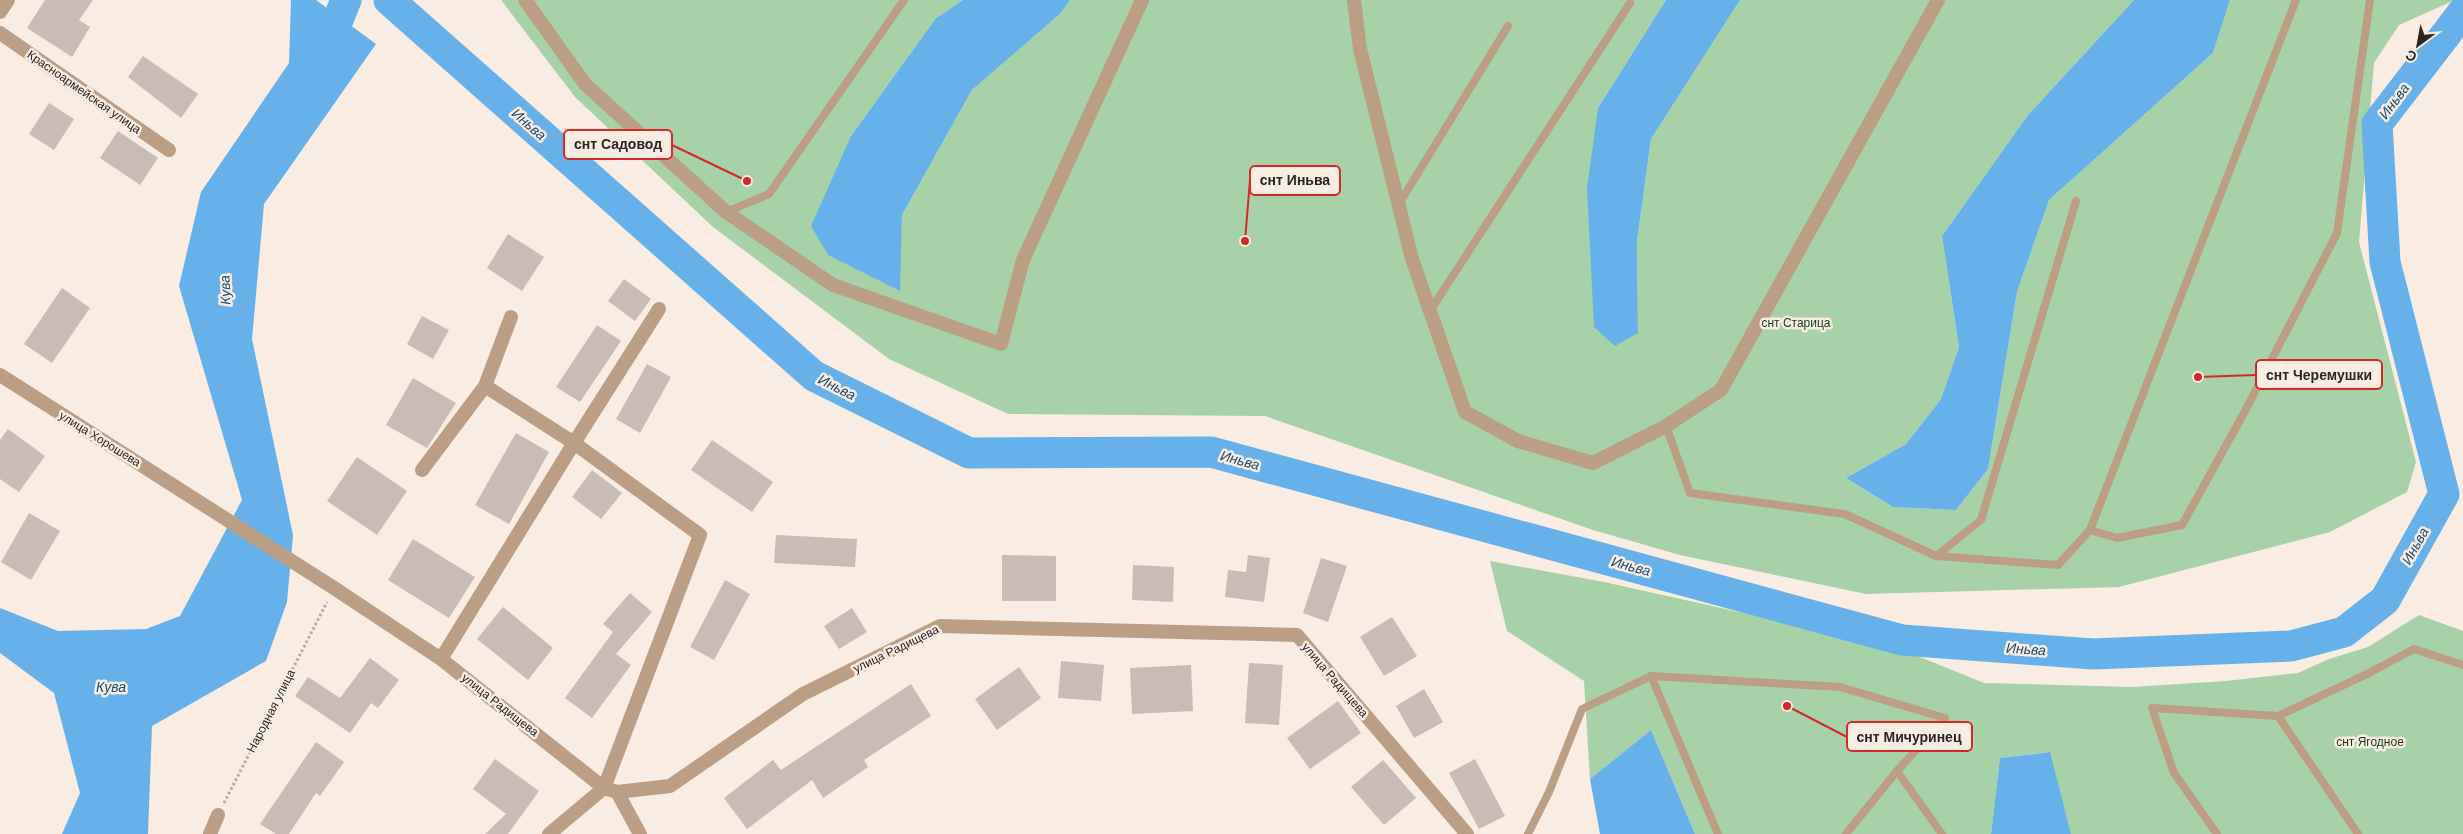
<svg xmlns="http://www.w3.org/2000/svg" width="2463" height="834" font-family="Arial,sans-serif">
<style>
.green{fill:#a7d2a7}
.water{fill:#66b1ea}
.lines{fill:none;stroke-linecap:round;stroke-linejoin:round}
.river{stroke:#66b1ea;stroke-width:31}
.building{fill:#c8bcb4}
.path{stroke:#b5aba4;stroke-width:3;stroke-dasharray:2.5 2.5;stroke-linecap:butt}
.service{stroke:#bc9e84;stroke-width:8}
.minor{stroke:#bc9e84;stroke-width:14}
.tertiary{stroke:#bc9e84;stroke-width:14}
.labels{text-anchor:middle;stroke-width:5;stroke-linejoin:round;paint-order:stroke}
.street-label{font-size:12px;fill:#2a2622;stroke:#f8ece3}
.park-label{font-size:12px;fill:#113f15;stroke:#f8ece3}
.water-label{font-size:14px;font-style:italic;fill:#174e75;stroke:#f8ece3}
.leader{fill:none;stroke:#d62828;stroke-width:2}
.callout-dot{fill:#d62828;stroke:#f8ece3;stroke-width:2}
.callout{fill:#f8ece3;stroke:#d62828;stroke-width:2}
.callout-label{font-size:14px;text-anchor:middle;font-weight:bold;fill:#2a2622}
</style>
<rect width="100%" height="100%" fill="#f8ece3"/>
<g class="green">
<polygon points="501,0 963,0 936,18 851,136 899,290 902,215 972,90 1061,13 1070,0 1666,0 1598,108 1638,333 1637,241 1651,139 1740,0 2134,0 2028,115 1942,236 1959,347 1941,399 1906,444 1846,478 1893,507 1956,510 1988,469 2017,292 2049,200 2213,53 2230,0 2455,0 2399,25 2374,63 2359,242 2416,462 2407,492 2330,532 2119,587 1866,594 1680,555 1593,530 1265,416 1008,414 889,359 713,227 575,97"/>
<polygon points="1490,561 1604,582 1839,634 1910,653 1984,683 2132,687 2226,681 2298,673 2329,659 2368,647 2419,615 2463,631 2463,834 2071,834 2049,752 2000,758 1991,834 1695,834 1651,730 1590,779 1584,681 1507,631"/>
</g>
<g class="water">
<polygon points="291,0 316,0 376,44 264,204 252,339 293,535 287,602 266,661 152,726 148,834 62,834 80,793 54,693 0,653 0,608 58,631 146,629 180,616 242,500 179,286 201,192 289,63"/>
<polygon points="963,0 1070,0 1061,13 972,90 902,215 900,291 828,255 811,226 851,136 936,18"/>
<polygon points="1666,0 1740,0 1651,139 1637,241 1638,333 1615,346 1594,327 1587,188 1598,108"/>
<polygon points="2134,0 2230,0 2213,53 2049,200 2017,292 1988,469 1956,510 1893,507 1846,478 1906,444 1941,399 1959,347 1942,236 2028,115"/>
<polygon points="1651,730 1695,834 1600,834 1590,779"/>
<polygon points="2050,752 2071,834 1991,834 2000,758"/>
</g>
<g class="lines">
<g class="river">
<polyline points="389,0 814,376 969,453 1211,452 1902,640 2093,654 2291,646 2344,632 2385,600 2444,494 2385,262 2377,124 2463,12"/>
<polyline points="323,57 346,0"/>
</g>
</g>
<g class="building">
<polygon points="45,0 93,0 79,20 90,27 72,57 27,28"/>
<polygon points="143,56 198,94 181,118 128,77"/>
<polygon points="49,103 74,119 54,150 29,134"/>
<polygon points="118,131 158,158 140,185 100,158"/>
<polygon points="508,234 544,257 522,291 487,268"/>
<polygon points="624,279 651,299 635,321 608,301"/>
<polygon points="62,288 90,308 52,363 24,344"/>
<polygon points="422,316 449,330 433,359 407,344"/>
<polygon points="597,325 621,341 580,402 556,387"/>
<polygon points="647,364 671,377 640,433 616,419"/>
<polygon points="413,378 456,403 427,448 386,425"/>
<polygon points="8,429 45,456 19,492 0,479 0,440"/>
<polygon points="516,433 549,452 509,524 475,505"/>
<polygon points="712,440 773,482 752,512 691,470"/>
<polygon points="357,457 407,491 377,535 327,501"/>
<polygon points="592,470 622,493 601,519 572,497"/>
<polygon points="29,513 60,531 31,580 1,562"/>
<polygon points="776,535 857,539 855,567 774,563"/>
<polygon points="413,539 475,577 449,618 388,580"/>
<polygon points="1002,555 1056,556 1056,601 1002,601"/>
<polygon points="1248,555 1270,558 1264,602 1225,597 1228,570 1246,572"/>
<polygon points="1321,558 1347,566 1328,622 1303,613"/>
<polygon points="1133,565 1174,567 1173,602 1132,600"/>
<polygon points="725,580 750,594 714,660 690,647"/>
<polygon points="630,593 652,612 616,654 631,665 592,718 565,698 613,632 603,624"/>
<polygon points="503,607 553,648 528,680 477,639"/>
<polygon points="852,608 867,632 839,649 824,626"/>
<polygon points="1392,617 1417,656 1384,676 1360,637"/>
<polygon points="370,658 399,680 378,708 371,703 350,733 295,696 308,677 340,698"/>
<polygon points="1061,661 1104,665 1101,701 1058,698"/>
<polygon points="1249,663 1283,665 1279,725 1245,723"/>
<polygon points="1191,665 1193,711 1132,714 1130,668"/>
<polygon points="1019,667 1041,698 997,730 975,699"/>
<polygon points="911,684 931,716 864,760 868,767 823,798 812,780 747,829 724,798 773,760 781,770"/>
<polygon points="1424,689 1443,722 1414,738 1396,706"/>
<polygon points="1338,701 1361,733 1310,769 1287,738"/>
<polygon points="316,742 344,762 320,796 316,793 289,834 276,834 260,824"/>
<polygon points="495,759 539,791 508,834 485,834 506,814 473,789"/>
<polygon points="1475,759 1505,816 1479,829 1449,773"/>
<polygon points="1383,760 1416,798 1384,825 1351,787"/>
</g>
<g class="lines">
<polyline class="path" points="224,803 327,602"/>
<g class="service">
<polyline points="1399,204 1508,26"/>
<polyline points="726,212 769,194 904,0"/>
<polyline points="1430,311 1630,3"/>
<polyline points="1666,426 1690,493 1845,514 1936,556 2058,565 2090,530 2296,0"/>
<polyline points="2090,530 2117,538 2182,525 2244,413 2337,233 2370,0"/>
<polyline points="1936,556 1981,520 2076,201"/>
<polyline points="1651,676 1718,834"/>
<polyline points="2278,716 2358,834"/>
<polyline points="1528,834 1549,792 1582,709 1651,676 1840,687 1945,718 1897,771"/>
<polyline points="1846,834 1897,771 1942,834"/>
<polyline points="2217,834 2174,773 2152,708 2278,716 2367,674 2414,649 2463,665"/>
</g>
<g class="minor">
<polyline points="525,0 585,84 726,212 833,285 1001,344 1023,260 1142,0"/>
<polyline points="1354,0 1360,49 1412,259 1465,412 1518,441 1593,463 1666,426 1721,390 1938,0"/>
<polyline points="0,12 8,0"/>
<polyline points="0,33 169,150"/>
<polyline points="485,386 574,443 659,309"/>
<polyline points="422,470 485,386 511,317"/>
<polyline points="441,659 574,443 700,535 604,788 549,834"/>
<polyline points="617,792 670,786 803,694 940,626 1297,635 1467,834"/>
<polyline points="210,834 218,815"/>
</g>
<polyline class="tertiary" points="0,375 334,588 441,659 604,788 617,792 640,834"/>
</g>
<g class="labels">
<g class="street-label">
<text transform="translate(84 92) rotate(35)" y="4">Красноармейская улица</text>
<text transform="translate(100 439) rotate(32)" y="4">улица Хорошева</text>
<text transform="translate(896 649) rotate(-26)" y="4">улица Радищева</text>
<text transform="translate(1335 680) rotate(49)" y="4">улица Радищева</text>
<text transform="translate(500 705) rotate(38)" y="4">улица Радищева</text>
<text transform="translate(271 711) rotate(-63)" y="4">Народная улица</text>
</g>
<g class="park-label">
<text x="1796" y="327">снт Старица</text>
<text x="2370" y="746">снт Ягодное</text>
</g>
<g class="water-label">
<text transform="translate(2394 101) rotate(-53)" y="5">Иньва</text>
<text transform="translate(529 124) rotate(41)" y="5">Иньва</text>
<text transform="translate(225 290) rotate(-92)" y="5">Кува</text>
<text transform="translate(837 387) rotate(27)" y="5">Иньва</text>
<text transform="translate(1240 460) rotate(15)" y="5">Иньва</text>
<text transform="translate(2415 546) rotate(-61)" y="5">Иньва</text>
<text transform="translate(1631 566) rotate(15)" y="5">Иньва</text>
<text transform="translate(2026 649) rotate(4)" y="5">Иньва</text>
<text x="111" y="692">Кува</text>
</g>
</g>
<path class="leader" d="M747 181L672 145M1245 241L1250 180M2198 377L2256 375M1787 706L1847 737"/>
<g class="callout-dot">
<circle cx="747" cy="181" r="5"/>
<circle cx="1245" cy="241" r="5"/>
<circle cx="2198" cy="377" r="5"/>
<circle cx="1787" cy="706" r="5"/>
</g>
<g class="callout">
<rect x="564" y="130" width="108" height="29" rx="5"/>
<rect x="1250" y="166" width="90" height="29" rx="5"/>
<rect x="2256" y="360" width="126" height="29" rx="5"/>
<rect x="1847" y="722" width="125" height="29" rx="5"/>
</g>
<g class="callout-label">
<text x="618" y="149">снт Садовод</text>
<text x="1295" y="185">снт Иньва</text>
<text x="2319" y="380">снт Черемушки</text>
<text x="1909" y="742">снт Мичуринец</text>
</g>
<g transform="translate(2418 45) rotate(212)" stroke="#f8ece3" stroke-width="4" paint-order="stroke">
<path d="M0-4L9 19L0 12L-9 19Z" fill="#2a2622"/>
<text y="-8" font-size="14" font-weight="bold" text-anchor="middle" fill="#2a2622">С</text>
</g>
</svg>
